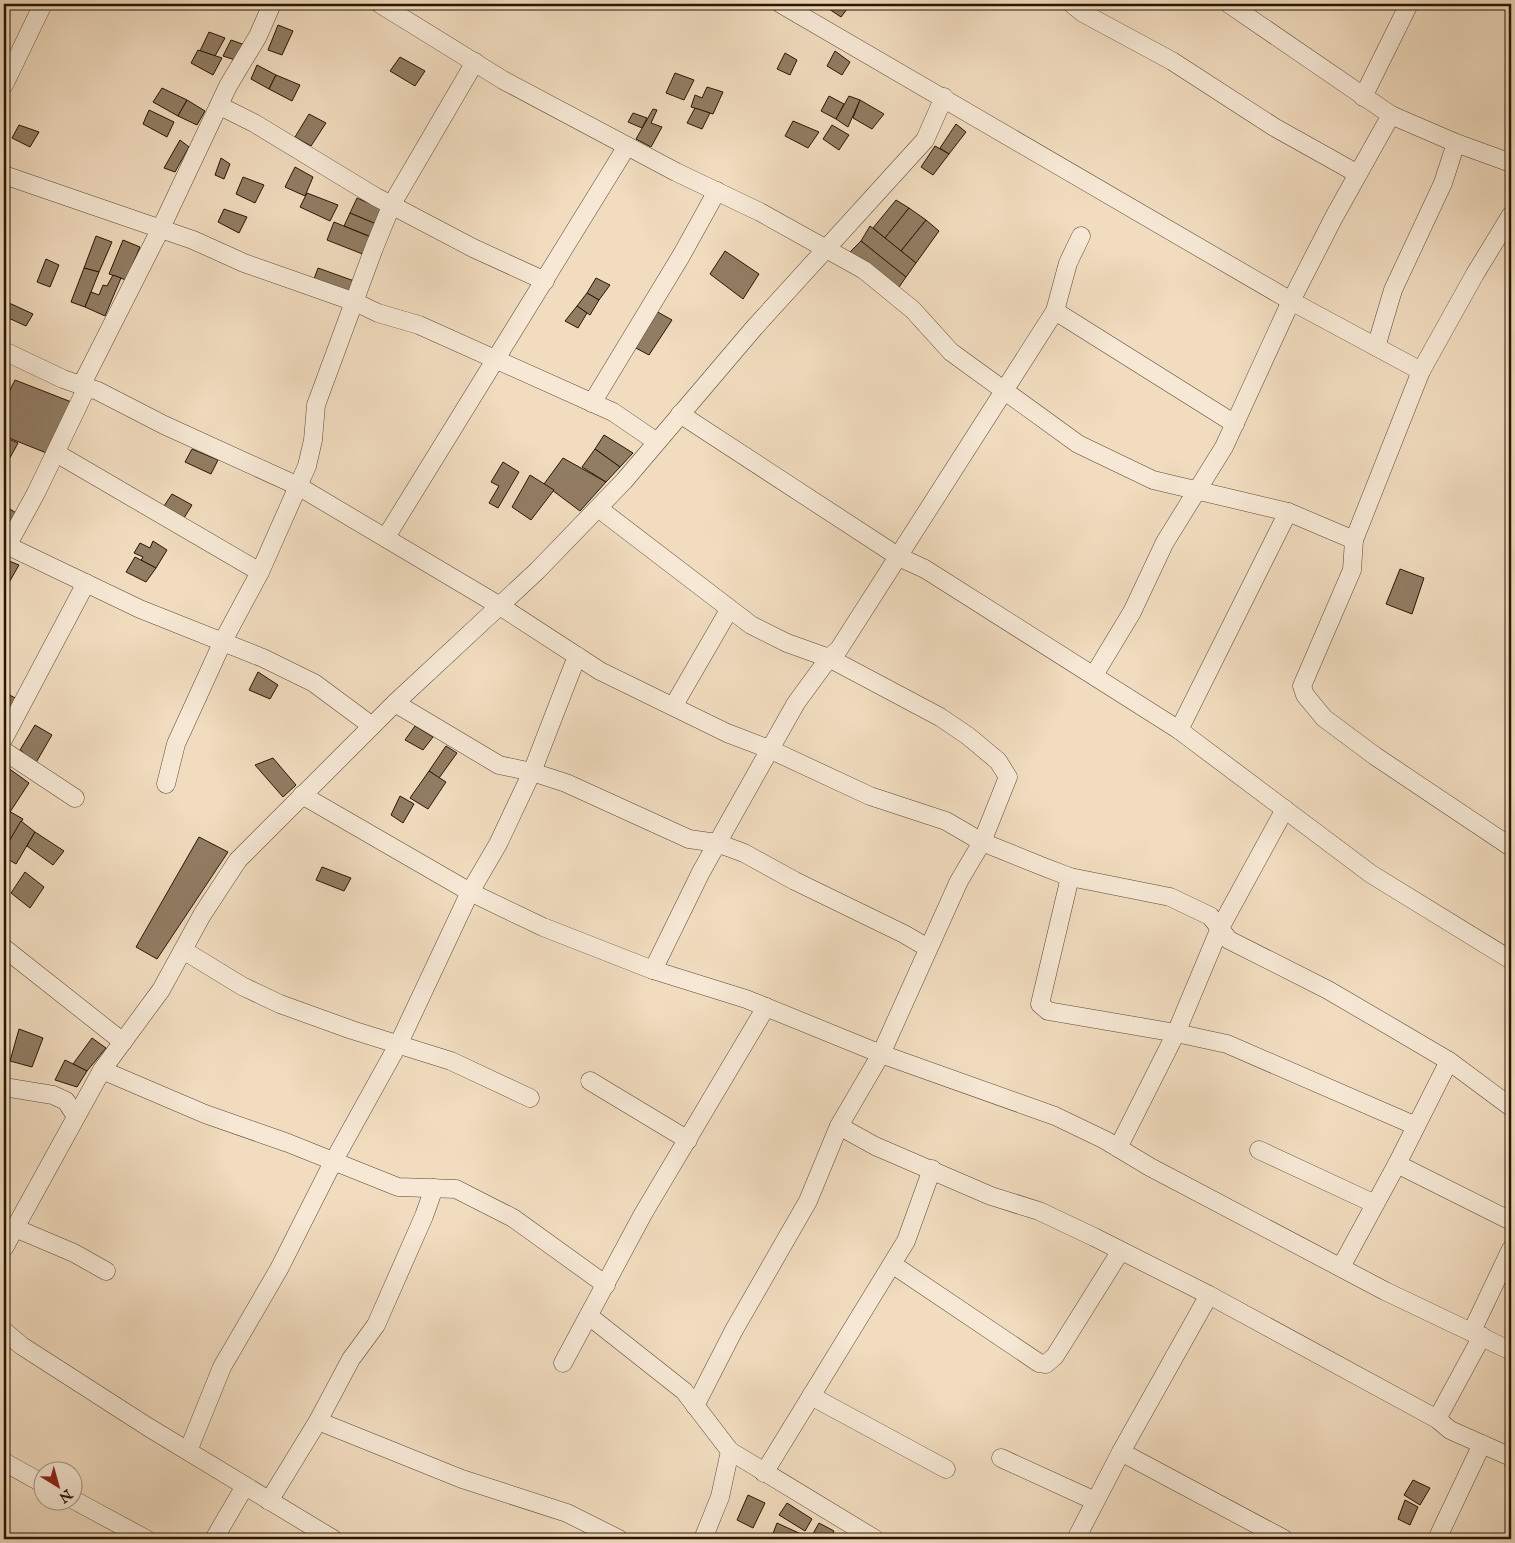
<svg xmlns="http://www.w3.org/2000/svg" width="1515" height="1543" font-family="'IM FELL English',serif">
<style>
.building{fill:#917d64;stroke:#281601}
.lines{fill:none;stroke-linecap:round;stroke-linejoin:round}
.street-casing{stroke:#5a4830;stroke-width:19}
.street{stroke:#f6e8d5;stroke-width:18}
</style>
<rect width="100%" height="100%" fill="#f1dcbf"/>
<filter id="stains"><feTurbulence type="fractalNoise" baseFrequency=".004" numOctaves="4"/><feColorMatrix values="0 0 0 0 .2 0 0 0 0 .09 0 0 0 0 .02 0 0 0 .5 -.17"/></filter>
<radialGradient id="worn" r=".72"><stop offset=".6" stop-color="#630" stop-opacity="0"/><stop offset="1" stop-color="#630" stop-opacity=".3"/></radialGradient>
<g class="building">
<polygon points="824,4 848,4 850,5 841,17 823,5"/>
<polygon points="278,25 293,31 282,55 268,50"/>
<polygon points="209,32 225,38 215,56 200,51"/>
<polygon points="231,40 248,46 238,61 223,56"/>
<polygon points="198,50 222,58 213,75 191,63"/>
<polygon points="835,51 850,62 842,75 827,66"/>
<polygon points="785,53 797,60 790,75 777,69"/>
<polygon points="400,57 425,71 415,86 390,71"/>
<polygon points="257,65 276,75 269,89 251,79"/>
<polygon points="675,73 694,80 684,100 666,93"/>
<polygon points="276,75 300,85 292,101 269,89"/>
<polygon points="707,87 723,92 713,114 691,107 695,95 702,98"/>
<polygon points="162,88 187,100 178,116 153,102"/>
<polygon points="829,96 844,104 836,119 821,111"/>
<polygon points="849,96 860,100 848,127 836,119"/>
<polygon points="187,100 205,111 197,125 178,116"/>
<polygon points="860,100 884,114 872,129 853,118"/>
<polygon points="695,108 710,113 702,129 687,123"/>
<polygon points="653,109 657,110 651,123 662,127 651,147 636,139"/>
<polygon points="149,110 174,122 167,137 143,124"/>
<polygon points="633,113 647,118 642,128 628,122"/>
<polygon points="309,114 326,123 311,146 295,137"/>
<polygon points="793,121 819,132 808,148 785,136"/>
<polygon points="956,124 966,132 949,154 940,148"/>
<polygon points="19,125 39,132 30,147 12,138"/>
<polygon points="832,125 849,135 839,150 823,139"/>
<polygon points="180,140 189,147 175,172 164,168"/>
<polygon points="935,146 949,154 933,175 921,167"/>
<polygon points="221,158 230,164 224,179 215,175"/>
<polygon points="295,167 313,177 305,196 285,187"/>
<polygon points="243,177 264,185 255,203 236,194"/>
<polygon points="307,193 338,205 330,221 300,207"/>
<polygon points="357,198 382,209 376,224 350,213"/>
<polygon points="896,200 909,208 885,238 873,228"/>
<polygon points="909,208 926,220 901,251 885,238"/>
<polygon points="224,209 247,217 239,233 218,222"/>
<polygon points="350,213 376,224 369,236 344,226"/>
<polygon points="926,220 939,231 916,263 901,251"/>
<polygon points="334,222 373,238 365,255 327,240"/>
<polygon points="870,226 916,263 906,277 861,241"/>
<polygon points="96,236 112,242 99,272 84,268"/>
<polygon points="123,240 140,247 126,280 109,274"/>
<polygon points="861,241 906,277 897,290 848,254"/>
<polygon points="725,251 759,274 743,299 710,274"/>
<polygon points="46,259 59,265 50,287 37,282"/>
<polygon points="84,268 99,272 85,307 71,302"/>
<polygon points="318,268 357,282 352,294 314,279"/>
<polygon points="113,275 121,278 105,316 85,307 91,292 99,295 103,285 107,286"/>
<polygon points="596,278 610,285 599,300 587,293"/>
<polygon points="587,293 599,300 590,315 577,306"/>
<polygon points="7,302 33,314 26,326 4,316 4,308"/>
<polygon points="577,306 587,313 578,328 565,321"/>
<polygon points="654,310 672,320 649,355 632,346"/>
<polygon points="15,380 74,403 49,454 4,436 4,402"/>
<polygon points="604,435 633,453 620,467 595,449"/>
<polygon points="4,437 18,443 6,465 4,464"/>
<polygon points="192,449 218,460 211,474 185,462"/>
<polygon points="595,449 620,467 606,482 582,467"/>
<polygon points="563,458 606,482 580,511 544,484"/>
<polygon points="503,462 519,472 498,508 489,503 499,486 491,482"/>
<polygon points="530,475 554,490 531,520 512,507"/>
<polygon points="172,494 192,505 184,518 164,506"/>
<polygon points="4,505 19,515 9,534 4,532"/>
<polygon points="153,541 167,550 156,568 141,560 143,557 134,553 140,543 150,548"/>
<polygon points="135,557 156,568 146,582 126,572"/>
<polygon points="4,559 19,565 7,586 4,584"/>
<polygon points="1400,569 1424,578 1412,614 1386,604"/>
<polygon points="258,672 278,685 270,699 249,690"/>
<polygon points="4,692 17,699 9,709 4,707"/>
<polygon points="35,725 52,735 34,766 19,757 23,752 20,750"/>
<polygon points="415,726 433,737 423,750 405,740"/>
<polygon points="446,746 457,753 439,778 429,771"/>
<polygon points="273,758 296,785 283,797 255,765"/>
<polygon points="4,765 29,783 10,812 4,808"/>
<polygon points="429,771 446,782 428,809 410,798"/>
<polygon points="400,796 414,804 403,823 391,815"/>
<polygon points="7,810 23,819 4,850 4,815"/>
<polygon points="21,821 35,832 16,864 4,857 4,850"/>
<polygon points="35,832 64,851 53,865 27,846"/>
<polygon points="199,837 228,852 157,959 136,947"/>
<polygon points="322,867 351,878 344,891 316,880"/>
<polygon points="25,872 44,887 30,908 11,893"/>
<polygon points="19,1029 43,1038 32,1067 10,1061"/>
<polygon points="92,1038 106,1048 87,1071 73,1064"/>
<polygon points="65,1060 87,1071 77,1087 55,1080"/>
<polygon points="1413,1480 1430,1488 1420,1505 1404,1495"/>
<polygon points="748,1495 765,1503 753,1528 737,1520"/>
<polygon points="1405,1500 1418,1507 1410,1525 1398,1519"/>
<polygon points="787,1503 812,1519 805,1531 779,1515"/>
<polygon points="777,1523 801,1534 798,1539 778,1539 772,1536"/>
<polygon points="819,1523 834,1531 830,1539 810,1539"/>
</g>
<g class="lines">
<g class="street-casing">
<g id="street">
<polyline points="380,4 503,80 676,172 760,212 864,270 913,310 951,352 1078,444 1153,480 1288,512 1354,540"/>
<polyline points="781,4 1291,301 1421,371"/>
<polyline points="1072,4 1083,13 1172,61 1274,127 1358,174"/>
<polyline points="1229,4 1391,115 1456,143 1511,163"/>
<polyline points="4,85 43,4"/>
<polyline points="1363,97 1409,4"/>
<polyline points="220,106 254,123 376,197 473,248 545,281"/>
<polyline points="4,175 193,240 244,263 355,302 378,313 419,325 613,412 657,442"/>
<polyline points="1511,215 1475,274 1421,371 1354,540 1352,570 1302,686 1305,695 1324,718 1375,756 1511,847"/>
<polyline points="1055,311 1235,424"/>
<polyline points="1376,347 1393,290 1443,183 1456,143"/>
<polyline points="4,351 63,379 98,391 164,425 298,486 500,606 600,671 727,733 769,749 870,796 946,821 982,842 1044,867 1070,877 1170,897 1210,916 1229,940 1328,990 1393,1028 1449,1061 1511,1107"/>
<polyline points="81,386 161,228 228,86 258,36 272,4"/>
<polyline points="592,403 681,256 717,191"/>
<polyline points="680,414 899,557 925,569 1179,730 1371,874 1511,960"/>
<polyline points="56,453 260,572"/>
<polyline points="598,508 751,625 787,643 829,658 940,717 968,736 998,761 1008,777 982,842 959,881 881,1054 839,1126 808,1201 734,1330 695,1406"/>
<polyline points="386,537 627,146"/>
<polyline points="4,544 140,609 263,658 314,683 372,726"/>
<polyline points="7,546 36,493 87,387"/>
<polyline points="1094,675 1132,612 1165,542 1224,447 1291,301 1334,217 1391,115"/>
<polyline points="395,703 499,765 532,772 566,783 689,839 717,843 744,853 795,881 904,934 928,948"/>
<polyline points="674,705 729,610"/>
<polyline points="1179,730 1288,512"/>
<polyline points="4,738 86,583"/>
<polyline points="4,751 75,798"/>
<polyline points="166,784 176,744 223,641 260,572 307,466 313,440 316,405 374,248 392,204 475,62"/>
<polyline points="302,795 470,892 543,927 653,970 746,999 881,1054 1055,1116 1105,1140 1150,1167 1385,1291 1511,1351"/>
<polyline points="1070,877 1040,1004 1048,1011 1176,1033 1227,1044 1416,1126"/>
<polyline points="4,948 123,1042"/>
<polyline points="183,950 242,986 280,1004 352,1030 451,1061 530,1098"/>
<polyline points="653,970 701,872 796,703 829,658 839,649 1055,311 1068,263 1081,236"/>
<polyline points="102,1070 205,1114 288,1143 398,1187 456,1189 513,1218 606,1285"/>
<polyline points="590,1081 688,1140"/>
<polyline points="4,1087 53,1095 66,1101 75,1115"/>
<polyline points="839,1126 875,1146 991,1196 1039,1211 1094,1237 1209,1295 1437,1419 1450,1430 1511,1457"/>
<polyline points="1118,1148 1176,1033 1220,928 1285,809"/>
<polyline points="1259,1150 1375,1204"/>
<polyline points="1397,1164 1511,1221"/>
<polyline points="15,1228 74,1253 106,1271"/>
<polyline points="4,1248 102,1070 161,990 202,915 238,860 395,703 537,571 624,481 754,328 925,140 944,97"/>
<polyline points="892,1264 1039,1363 1046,1364 1055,1356 1120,1252"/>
<polyline points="1341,1267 1397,1164 1449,1061"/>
<polyline points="589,1316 684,1391 730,1451 720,1497 703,1539"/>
<polyline points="4,1331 22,1346 148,1427 333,1539"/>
<polyline points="1472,1331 1511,1249"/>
<polyline points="563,1363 643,1214 766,1007"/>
<polyline points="811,1396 946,1469"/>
<polyline points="1437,1419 1482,1336"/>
<polyline points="318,1421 462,1479 567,1513 619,1539"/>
<polyline points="188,1451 222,1367 279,1269 333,1162 399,1043 470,892 498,844 532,772 577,656"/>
<polyline points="730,1451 875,1539"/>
<polyline points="1121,1452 1284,1539"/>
<polyline points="1001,1458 1095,1501"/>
<polyline points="4,1462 42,1483"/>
<polyline points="764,1473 906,1241 932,1169"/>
<polyline points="72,1499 146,1539"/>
<polyline points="269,1501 318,1421 351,1359 376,1325 424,1216 434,1188"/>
<polyline points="214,1539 245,1486"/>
<polyline points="1076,1539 1121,1452 1209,1295"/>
<polyline points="1437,1539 1482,1444"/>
</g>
</g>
<use href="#street" class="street"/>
</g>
<rect width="1515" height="1543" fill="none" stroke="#f1dcbf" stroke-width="20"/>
<rect x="5" y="5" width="1505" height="1533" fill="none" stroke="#281601" stroke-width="2.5"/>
<rect x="10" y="10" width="1495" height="1523" fill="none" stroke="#281601"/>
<g transform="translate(58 1486) rotate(143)"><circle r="24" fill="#f6e8d5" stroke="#a49480"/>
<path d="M0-4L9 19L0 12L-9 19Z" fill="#8f2418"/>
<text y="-8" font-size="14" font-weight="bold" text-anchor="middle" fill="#281601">N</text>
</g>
<rect width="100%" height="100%" filter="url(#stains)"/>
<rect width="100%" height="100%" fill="url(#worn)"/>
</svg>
